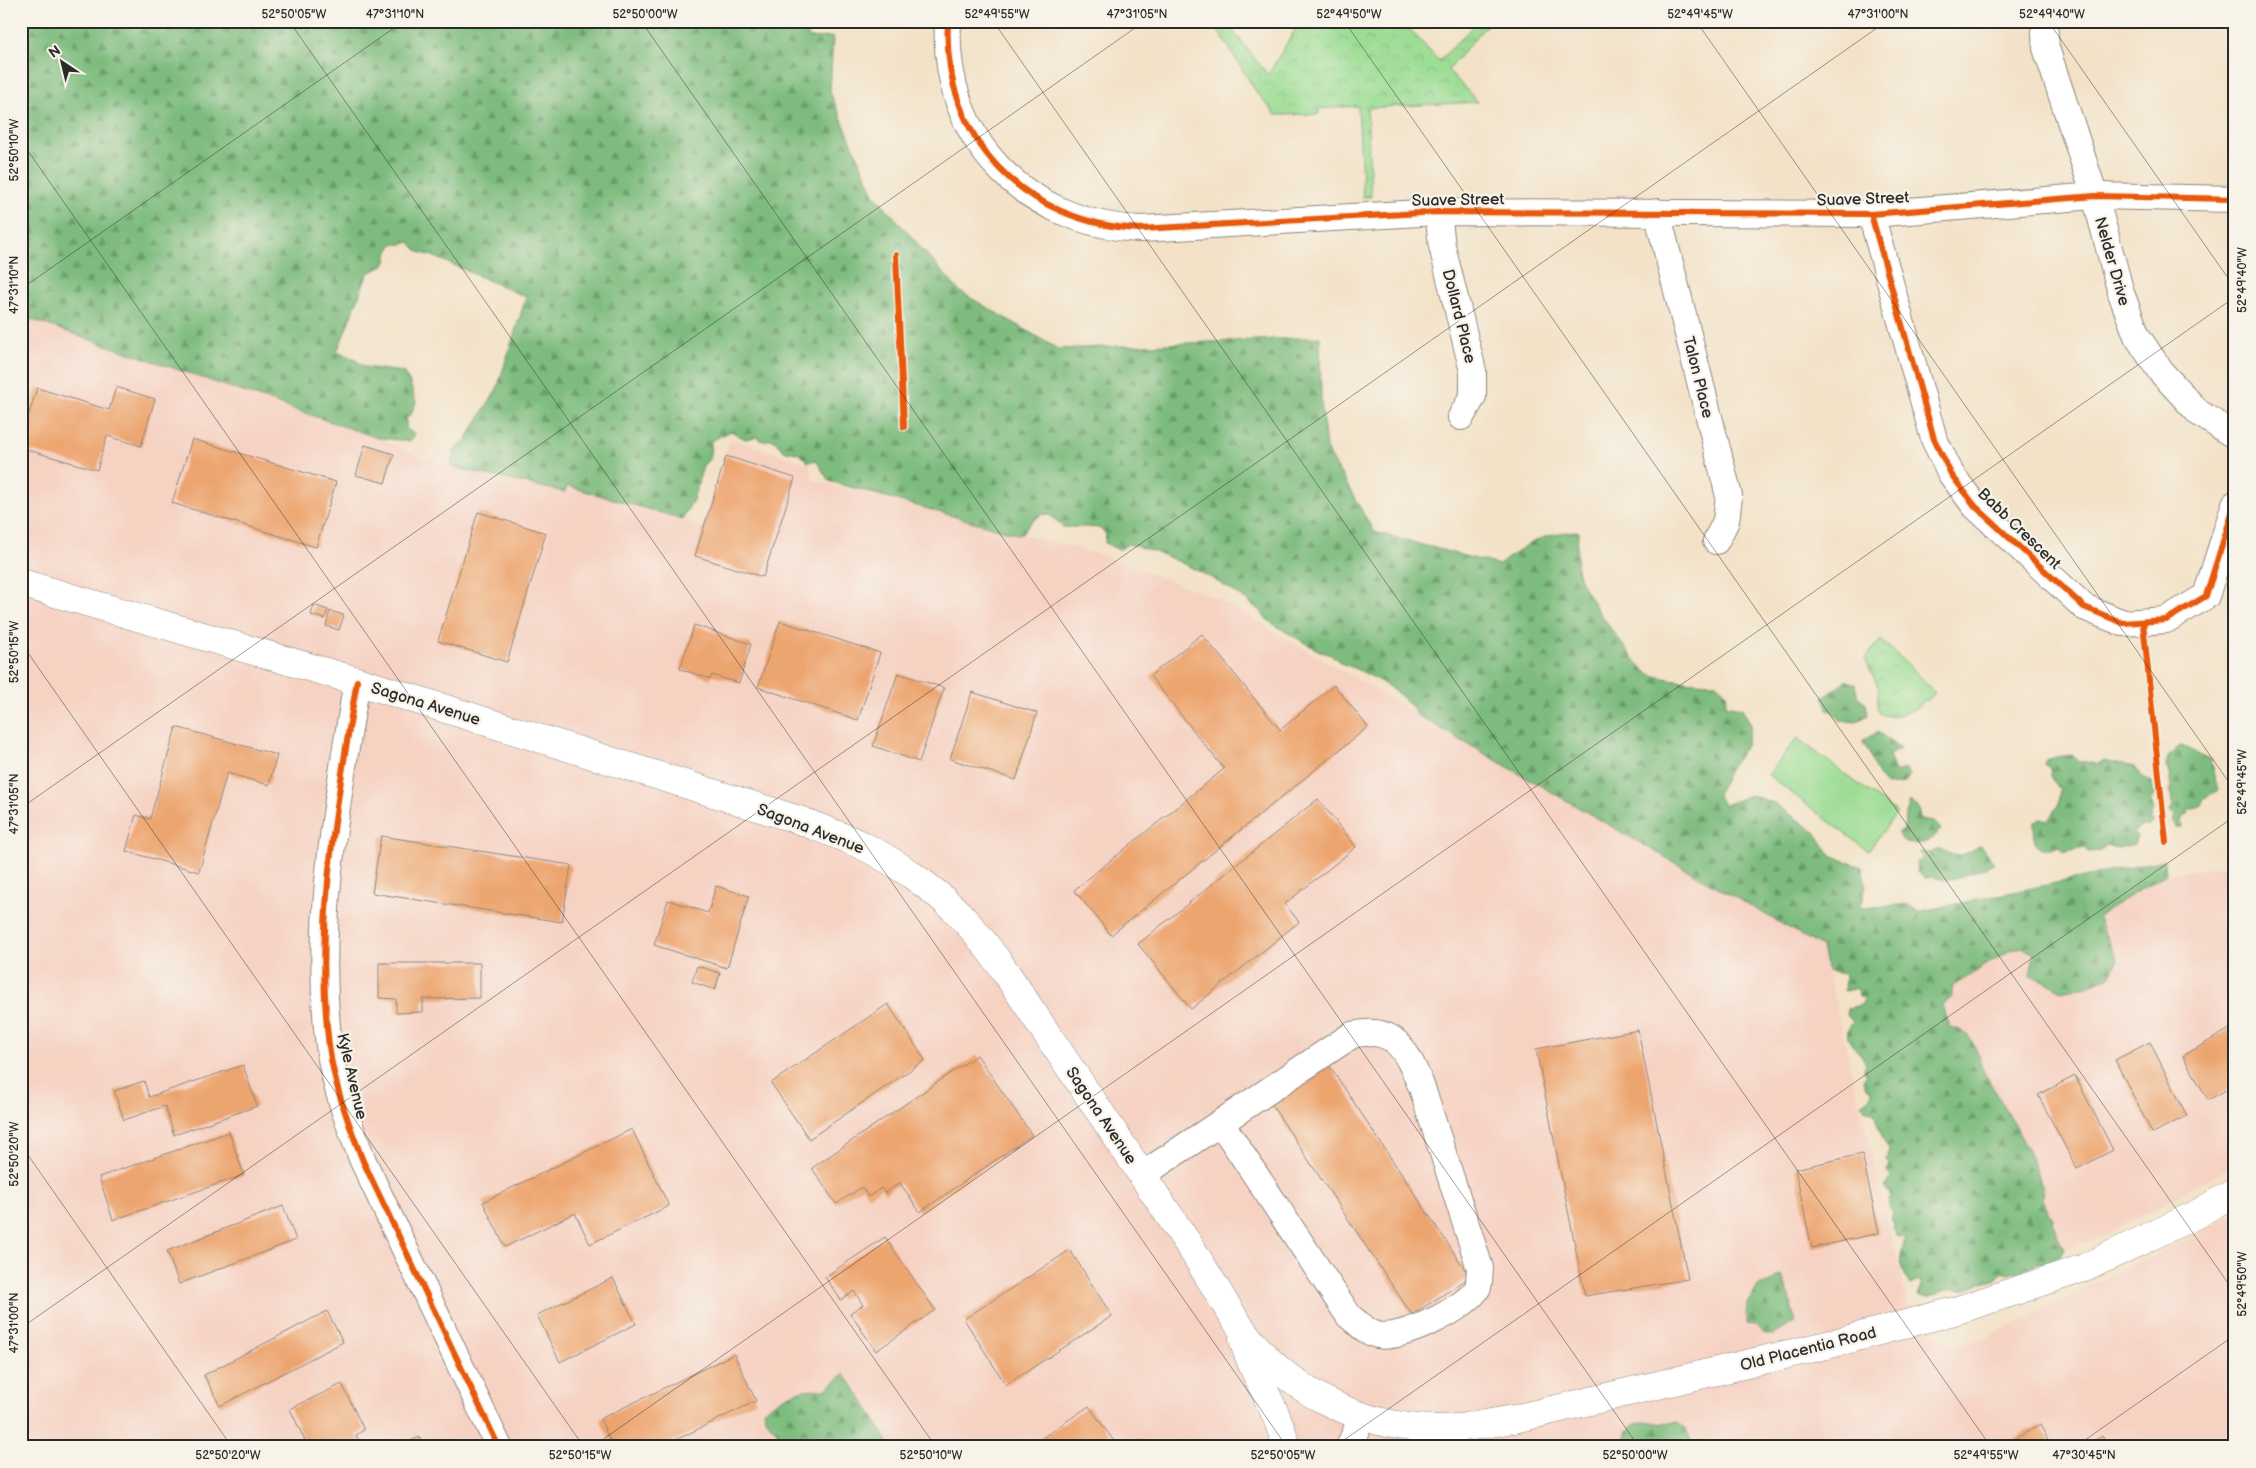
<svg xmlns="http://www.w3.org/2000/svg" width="2256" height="1468" font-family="'Balsamiq Sans',sans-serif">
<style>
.built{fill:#f6d2c3}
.forest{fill:url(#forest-firs);stroke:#547454}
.park{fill:url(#park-crowns);stroke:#648460}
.pitch{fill:#9cdd94;stroke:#648460}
.building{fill:#eda570}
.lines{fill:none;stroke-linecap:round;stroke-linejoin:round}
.minor-casing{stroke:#8f867a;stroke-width:28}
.major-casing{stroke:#8f867a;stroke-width:29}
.minor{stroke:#fff;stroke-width:26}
.major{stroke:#fff;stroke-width:28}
.cycleway-casing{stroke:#f7f3e8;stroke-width:9}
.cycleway{stroke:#e8590c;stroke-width:6}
.ticks{fill:none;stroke:#2b2b2b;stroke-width:1;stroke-opacity:0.45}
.labels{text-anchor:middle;stroke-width:4.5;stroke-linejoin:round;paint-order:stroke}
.street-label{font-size:16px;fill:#2b2b2b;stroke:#f7f3e8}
.neatline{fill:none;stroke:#2b2b2b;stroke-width:2}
.ticks-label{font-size:12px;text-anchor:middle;fill:#2b2b2b}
</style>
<defs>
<pattern id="forest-firs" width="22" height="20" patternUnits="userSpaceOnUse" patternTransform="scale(1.25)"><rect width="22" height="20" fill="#7dbc7e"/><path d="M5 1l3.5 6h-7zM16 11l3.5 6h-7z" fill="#679967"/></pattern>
<pattern id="park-crowns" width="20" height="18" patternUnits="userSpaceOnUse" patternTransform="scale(1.25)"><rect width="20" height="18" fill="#9cdd94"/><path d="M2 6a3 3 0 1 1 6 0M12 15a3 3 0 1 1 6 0" fill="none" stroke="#87be80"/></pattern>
</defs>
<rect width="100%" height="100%" fill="#f7f3e8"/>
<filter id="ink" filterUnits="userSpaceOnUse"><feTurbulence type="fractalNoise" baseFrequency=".02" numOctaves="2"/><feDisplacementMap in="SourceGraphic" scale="10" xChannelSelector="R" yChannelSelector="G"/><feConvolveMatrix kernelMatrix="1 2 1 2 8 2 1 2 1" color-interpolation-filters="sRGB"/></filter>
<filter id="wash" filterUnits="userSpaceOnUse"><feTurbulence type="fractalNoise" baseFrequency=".0096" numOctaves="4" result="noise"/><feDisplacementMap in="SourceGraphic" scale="20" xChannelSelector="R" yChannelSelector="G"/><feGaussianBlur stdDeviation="1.12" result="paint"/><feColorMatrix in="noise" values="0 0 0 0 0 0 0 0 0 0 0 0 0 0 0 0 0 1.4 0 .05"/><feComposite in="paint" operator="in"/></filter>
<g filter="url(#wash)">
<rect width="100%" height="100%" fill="#f3e2c8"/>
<g class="built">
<polygon points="21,316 378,438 425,459 564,492 568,486 702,526 730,439 810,464 812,480 1106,556 1218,599 1822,947 1909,1311 1947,1346 1986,1338 2235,1214 2235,1447 21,1447"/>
<polygon points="2235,860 2235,1164 2116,1230 2064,1250 2052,1223 2053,1219 1982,1069 1975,1046 1949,1027 1942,1005 1951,997 1953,986 2010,950 2022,947 2034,954 2030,976 2045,981 2061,991 2078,988 2117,960 2098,919 2108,909 2166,874 2221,866"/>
</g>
<g class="forest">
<path d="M 21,21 L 804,21 L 809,38 L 833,37 L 830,92 L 874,194 L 959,291 L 1058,349 L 1320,337 L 1321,400 L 1326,448 L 1374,532 L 1499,565 C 1524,545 1546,532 1578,531 C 1578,545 1575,560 1578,573 C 1580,589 1635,665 1648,673 C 1660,680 1702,683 1716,683 L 1727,693 L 1725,705 L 1742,708 L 1751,725 L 1746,746 L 1729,770 L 1717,795 L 1725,805 L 1750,795 L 1774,803 L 1815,832 L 1831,856 L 1862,867 L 1866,885 L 1861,908 L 1909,904 L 1918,912 L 2165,860 L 2166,874 L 2108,909 L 2098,919 L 2117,960 L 2109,977 L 2087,986 L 2061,991 L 2045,981 L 2030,976 L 2034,954 L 2022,947 L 2010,950 L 1953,986 L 1951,997 L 1942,1005 L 1949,1027 C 1961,1029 1969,1034 1975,1046 C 1979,1054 1980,1064 1984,1072 C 1997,1096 2048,1175 2042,1199 L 2053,1219 L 2052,1223 L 2064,1250 C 2054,1262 2052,1263 2037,1263 L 2034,1266 L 2024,1268 L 2023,1273 L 2020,1274 L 2014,1271 L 2007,1274 L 2003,1272 L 1995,1280 C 1983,1280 1978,1284 1968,1288 C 1962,1291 1955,1288 1948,1289 C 1936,1291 1935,1302 1918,1295 L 1922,1285 L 1918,1281 L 1910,1285 L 1904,1275 L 1900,1262 L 1905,1238 L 1897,1236 L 1893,1229 L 1894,1224 L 1891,1219 L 1893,1213 L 1889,1207 L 1888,1200 L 1892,1197 L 1885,1188 L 1891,1178 L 1887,1171 L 1890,1165 L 1886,1160 L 1889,1149 L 1883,1140 L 1874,1113 L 1867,1110 L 1862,1104 L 1870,1097 L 1871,1091 L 1865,1086 L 1863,1080 L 1866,1074 L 1863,1070 L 1866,1064 C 1860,1047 1837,1041 1853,1022 L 1847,1015 L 1848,1008 L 1861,1005 L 1865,998 L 1859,997 L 1857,988 L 1844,991 L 1845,974 L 1827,971 L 1822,947 L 1417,715 C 1405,691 1364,671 1340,663 C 1334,653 1324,654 1314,648 C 1300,639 1282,631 1268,620 C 1265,618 1263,614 1261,612 C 1229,584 1169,553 1128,544 L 1119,550 L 1105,543 L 1106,534 L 1099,528 L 1089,527 L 1063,527 L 1050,515 L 1042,514 L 1031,522 L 1020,535 L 829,481 L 816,460 L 808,462 L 799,453 L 784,451 L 772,439 L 763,441 L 756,437 L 745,439 L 731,431 L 711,441 L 710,458 L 703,466 L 693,500 L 682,519 L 568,486 L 564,492 L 451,467 L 453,451 L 465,441 L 497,389 L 526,297 L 433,256 L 419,252 L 409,242 L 403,244 L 393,244 C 379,260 398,261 368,273 L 337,352 L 354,359 L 365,367 L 403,372 L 410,383 L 416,402 L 411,414 L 406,419 L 406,428 L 415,435 L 410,441 L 378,438 L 21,316 Z"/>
<polygon points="1845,680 1856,684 1857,696 1866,703 1868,715 1856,722 1840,720 1832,711 1828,710 1823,698 1836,689"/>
<path d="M 1878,732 L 1900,749 L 1889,755 L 1895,772 L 1905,769 L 1909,775 L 1905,783 L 1887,785 C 1871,773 1874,755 1862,741 Z"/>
<path d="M 2180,746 C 2192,748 2199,757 2210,760 L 2218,790 L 2203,800 L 2201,805 L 2187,811 L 2189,813 L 2181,819 L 2182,827 L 2176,827 L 2173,822 L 2175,816 L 2170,811 L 2173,806 C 2169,793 2173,780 2166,767 L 2168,757 Z"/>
<path d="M 2072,755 L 2079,761 L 2098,764 L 2104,760 L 2135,767 L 2140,775 L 2152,782 L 2154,795 L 2150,801 L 2154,810 L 2151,817 L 2152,823 L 2147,827 L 2144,825 L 2133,832 L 2137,836 L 2134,844 L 2117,848 L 2107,845 L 2100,851 L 2088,852 L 2084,847 L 2063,852 L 2058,846 C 2050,851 2042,851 2035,844 L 2034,823 L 2040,818 L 2048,820 L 2058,806 L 2060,790 L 2051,777 L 2050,768 L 2044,764 L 2046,760 L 2056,757 Z"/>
<path d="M 1910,802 L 1918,808 L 1920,819 L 1933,821 L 1941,829 C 1930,843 1922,846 1905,843 L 1897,833 L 1904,829 L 1905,818 Z"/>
<path d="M 1980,845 L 1994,863 C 1981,869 1961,878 1948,879 C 1939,880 1935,876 1924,878 L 1917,872 L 1916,861 L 1924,858 L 1919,852 L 1929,853 L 1940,849 C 1957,858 1964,857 1980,845 Z"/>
<polygon points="1782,1276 1791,1300 1792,1311 1796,1321 1773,1335 1764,1335 1756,1325 1747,1324 1747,1306 1758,1286 1768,1283"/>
<path d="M 844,1374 L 861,1397 L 891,1447 L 784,1447 C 783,1432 766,1427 764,1410 C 786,1395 797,1387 825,1390 Z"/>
<path d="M 1645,1421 L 1662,1424 L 1678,1423 L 1687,1431 L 1693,1447 L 1635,1447 L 1632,1441 L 1626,1438 C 1628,1426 1634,1424 1645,1421 Z"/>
</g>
<g class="park">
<polygon points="1212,21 1225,21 1268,75 1300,21 1402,21 1439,61 1478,21 1490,21 1448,70 1478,102 1367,108 1371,197 1363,197 1358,106 1318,109 1319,114 1276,115 1257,93"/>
<path d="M 1881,640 L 1914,670 L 1935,693 L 1927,700 L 1922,701 L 1920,706 C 1911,711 1881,725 1877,707 C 1876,701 1880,694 1878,687 C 1874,677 1868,668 1865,658 Z"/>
</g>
<polygon class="pitch" points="1797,738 1897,813 1868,851 1768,775"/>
<g id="blocks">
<g class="building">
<polygon points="116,387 155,399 141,446 107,436 97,470 21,448 21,440 37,388 109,410"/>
<polygon points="192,439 336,482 316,547 172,503"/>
<polygon points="365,445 394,454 385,483 356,475"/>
<polygon points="726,456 795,478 763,577 695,556"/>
<polygon points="478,512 546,533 507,662 438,641"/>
<polygon points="314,605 328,610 325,619 311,615"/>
<polygon points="330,611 344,615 339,630 326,626"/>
<polygon points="780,621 880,653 858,720 758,687"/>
<polygon points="694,625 751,644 739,683 712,675 711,679 680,669"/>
<polygon points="1202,634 1280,730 1334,685 1368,727 1111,935 1074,890 1224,769 1150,676"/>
<polygon points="898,673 944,688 919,762 873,746"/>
<polygon points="972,692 1037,713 1016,780 950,759"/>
<polygon points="176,727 277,755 269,785 227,773 199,872 126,851 136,815 150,819"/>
<polygon points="1318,799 1356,847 1285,904 1299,922 1191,1009 1138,944"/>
<polygon points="381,836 571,865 562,922 372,893"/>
<polygon points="716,886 749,896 727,968 654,945 668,900 708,913"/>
<polygon points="379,963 480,963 480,998 423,999 423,1012 396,1013 396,999 379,998"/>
<polygon points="697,966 720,973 715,990 692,982"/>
<polygon points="888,1004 925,1060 809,1139 771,1083"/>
<polygon points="2235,1026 2235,1085 2208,1100 2183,1056"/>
<polygon points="1638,1030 1688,1279 1585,1296 1536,1049"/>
<polygon points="2150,1042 2187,1116 2152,1133 2115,1060"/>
<polygon points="977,1055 1032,1135 920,1212 900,1183 885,1193 881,1188 868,1197 862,1187 836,1204 812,1168"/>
<polygon points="243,1065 257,1106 174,1135 165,1106 124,1120 114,1091 144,1081 149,1097"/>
<polygon points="1329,1065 1470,1277 1412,1315 1271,1104"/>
<polygon points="2075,1076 2113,1150 2077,1169 2038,1095"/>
<polygon points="632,1129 669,1206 590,1244 575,1213 505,1247 483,1202"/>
<polygon points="229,1132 244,1175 113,1220 99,1177"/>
<polygon points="1862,1154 1879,1233 1812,1248 1795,1169"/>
<polygon points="283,1206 296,1240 179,1284 167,1251"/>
<polygon points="885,1237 935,1310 876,1351 850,1313 863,1305 854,1291 841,1300 825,1277"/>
<polygon points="1070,1250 1112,1316 1006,1385 964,1319"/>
<polygon points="613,1278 636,1324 560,1362 537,1315"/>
<polygon points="327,1311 343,1342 220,1406 204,1375"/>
<polygon points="734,1354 756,1401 661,1447 613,1447 600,1419"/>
<polygon points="342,1384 364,1430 356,1435 362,1447 308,1447 290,1409"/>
<polygon points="1089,1406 1118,1447 1029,1447"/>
<polygon points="2040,1425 2052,1447 2000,1447"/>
<polygon points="2102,1436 2108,1447 2083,1447"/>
<polygon points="419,1437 424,1447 398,1447"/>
<polygon points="1142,1440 1147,1447 1134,1447"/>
</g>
</g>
</g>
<g filter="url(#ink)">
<use href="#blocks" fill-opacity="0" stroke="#8f867a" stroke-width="1"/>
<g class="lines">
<g class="minor-casing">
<g id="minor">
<path d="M 948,21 C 941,139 1025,224 1141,229 L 1438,212 L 1871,214 L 2095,196 L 2235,199"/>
<polyline points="2044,21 2046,48 2095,196 2121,293 2137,336 2161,372 2199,413 2235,436"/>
<polyline points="1438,212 1442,246 1473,371 1473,396 1461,417"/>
<polyline points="1657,212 1729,496 1726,521 1716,541"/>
<polyline points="1871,214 1934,439 1951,474 1975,506 2084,607 2123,623 2166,620 2206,596 2235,504"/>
<path d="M 357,681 C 337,801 314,924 329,1046 C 334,1085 349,1125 363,1161 L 499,1447"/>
<path d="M 1142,1175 L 1352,1035 C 1397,1024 1407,1053 1422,1088 L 1480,1268 C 1479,1273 1480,1281 1478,1287 C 1468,1308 1400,1341 1377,1335 C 1366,1332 1358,1323 1349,1316 L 1221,1123"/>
<polyline points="1349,1447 1362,1417"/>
</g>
</g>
<g class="major-casing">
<g id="major">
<path d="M 21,583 L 357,681 L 799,820 C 819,828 840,835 859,844 C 892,859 936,890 961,916 C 995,952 1021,996 1049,1037 C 1094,1103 1139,1170 1183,1236 C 1203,1265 1219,1296 1239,1325 C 1284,1391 1361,1428 1439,1429 C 1464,1429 1489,1423 1514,1419 L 1827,1345 L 1958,1310 L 2084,1268 L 2195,1215 L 2235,1192"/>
<path d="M 1243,1339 C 1253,1377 1278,1408 1286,1447"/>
</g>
</g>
<use href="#minor" class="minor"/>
<use href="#major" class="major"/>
<g class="cycleway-casing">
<g id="cycleway">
<path d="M 948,21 C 941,139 1025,224 1141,229 L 1438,212 L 1871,214 L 2095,196 L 2235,199"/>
<polyline points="1871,214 1934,439 1951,474 1975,506 2084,607 2123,623 2166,620 2206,596 2235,504"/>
<polyline points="896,255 904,427"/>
<polyline points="2143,623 2166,842"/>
<path d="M 357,681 C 337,801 314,924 329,1046 C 334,1085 349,1125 363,1161 L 499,1447"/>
</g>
</g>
<use href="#cycleway" class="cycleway"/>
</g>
</g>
<path class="ticks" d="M 289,21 L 1287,1447M 641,21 L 1639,1447M 993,21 L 1991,1447M 1344,21 L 2235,1293M 1696,21 L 2235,791M 2048,21 L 2235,288M 21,141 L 936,1447M 21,289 L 404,21M 21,643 L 584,1447M 21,808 L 1145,21M 21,1145 L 232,1447M 21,1328 L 1887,21M 592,1447 L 2235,297M 1334,1447 L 2235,816M 2075,1447 L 2235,1335"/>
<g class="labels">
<g class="street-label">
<text transform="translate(1863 198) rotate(-2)" y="6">Suave Street</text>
<text transform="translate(1458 199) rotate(-1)" y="6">Suave Street</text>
<text transform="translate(2113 261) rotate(74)" y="6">Nelder Drive</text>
<text transform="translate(1460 316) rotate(76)" y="6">Dollard Place</text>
<text transform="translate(1699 377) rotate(76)" y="6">Talon Place</text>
<text transform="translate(2020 528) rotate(44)" y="6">Babb Crescent</text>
<text transform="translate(426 703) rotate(17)" y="6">Sagona Avenue</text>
<text transform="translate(811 828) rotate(21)" y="6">Sagona Avenue</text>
<text transform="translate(353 1076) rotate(77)" y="6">Kyle Avenue</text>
<text transform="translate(1102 1115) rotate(56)" y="6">Sagona Avenue</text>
<text transform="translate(1808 1348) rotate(-14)" y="6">Old Placentia Road</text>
</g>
</g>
<rect width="2256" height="1468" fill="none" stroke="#f7f3e8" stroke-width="55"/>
<g transform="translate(62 62) rotate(325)" stroke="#f7f3e8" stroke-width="4" paint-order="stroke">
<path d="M0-4L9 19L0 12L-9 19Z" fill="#2b2b2b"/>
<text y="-8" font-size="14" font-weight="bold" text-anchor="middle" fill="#2b2b2b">N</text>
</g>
<rect x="28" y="28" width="2200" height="1412" class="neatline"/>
<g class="ticks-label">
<text x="294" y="18">52°50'05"W</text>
<text x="395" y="18">47°31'10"N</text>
<text x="645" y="18">52°50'00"W</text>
<text x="997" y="18">52°49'55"W</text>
<text x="1137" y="18">47°31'05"N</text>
<text x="1349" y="18">52°49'50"W</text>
<text x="1700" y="18">52°49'45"W</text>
<text x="1878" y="18">47°31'00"N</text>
<text x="2052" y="18">52°49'40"W</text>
<text transform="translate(14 150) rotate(-90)" y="4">52°50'10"W</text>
<text transform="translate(2242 280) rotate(-90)" y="4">52°49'40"W</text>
<text transform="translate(14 285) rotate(-90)" y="4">47°31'10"N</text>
<text transform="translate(14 652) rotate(-90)" y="4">52°50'15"W</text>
<text transform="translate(2242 782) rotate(-90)" y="4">52°49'45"W</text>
<text transform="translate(14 804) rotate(-90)" y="4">47°31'05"N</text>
<text transform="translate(14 1154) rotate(-90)" y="4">52°50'20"W</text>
<text transform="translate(2242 1284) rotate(-90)" y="4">52°49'50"W</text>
<text transform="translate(14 1323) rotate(-90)" y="4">47°31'00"N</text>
<text x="228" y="1459">52°50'20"W</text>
<text x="580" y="1459">52°50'15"W</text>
<text x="931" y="1459">52°50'10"W</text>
<text x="1283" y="1459">52°50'05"W</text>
<text x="1635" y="1459">52°50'00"W</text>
<text x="1986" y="1459">52°49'55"W</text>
<text x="2084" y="1459">47°30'45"N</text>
</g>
</svg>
